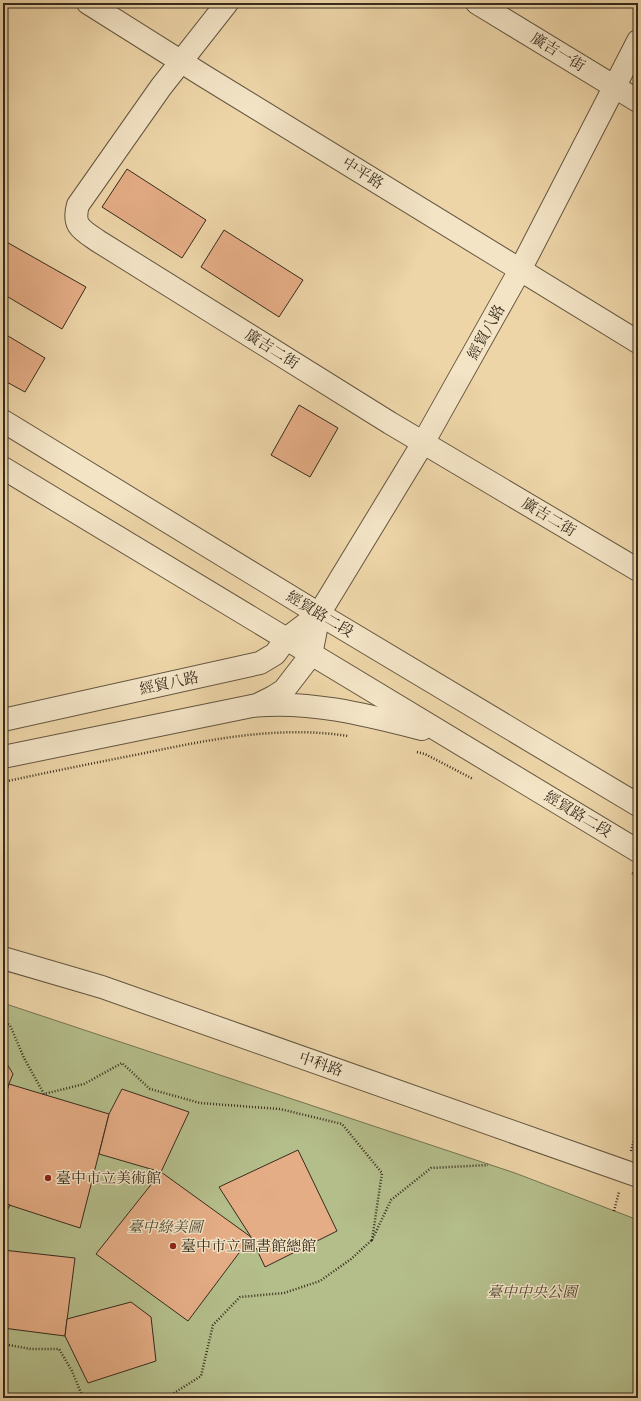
<svg xmlns="http://www.w3.org/2000/svg" width="641" height="1401" font-family="'Libre Bodoni','Noto Serif TC',serif">
<style>
.green{fill:#b4be8b;stroke:#767454}
.building{fill:#e5ad86;stroke:#372b1d}
.lines{fill:none;stroke-linecap:round;stroke-linejoin:round}
.minor-casing{stroke:#645640;stroke-width:24}
.tertiary-casing{stroke:#645640;stroke-width:24}
.path{stroke:#372b1d;stroke-width:2.5;stroke-dasharray:1 2;stroke-linecap:butt}
.minor{stroke:#f3e4c6;stroke-width:22}
.tertiary{stroke:#f3e4c6;stroke-width:22}
.poi-dot{fill:#8f2418;stroke:#f3e4c6;stroke-width:1.5}
.labels{text-anchor:middle;stroke-width:3;stroke-linejoin:round;paint-order:stroke}
.street-label{font-size:15px;fill:#372b1d;stroke:#f3e4c6}
.poi-label{font-size:15px;fill:#372b1d;stroke:#f3e4c6;text-anchor:start}
.park-label{font-size:15px;font-style:italic;fill:#504833;stroke:#f3e4c6}
</style>
<rect width="100%" height="100%" fill="#edd5a8"/>
<filter id="stains"><feTurbulence type="fractalNoise" baseFrequency=".005" numOctaves="4"/><feColorMatrix values="0 0 0 0 .2 0 0 0 0 .09 0 0 0 0 .02 0 0 0 .5 -.17"/></filter>
<radialGradient id="worn" r=".72"><stop offset=".6" stop-color="#630" stop-opacity="0"/><stop offset="1" stop-color="#630" stop-opacity=".3"/></radialGradient>
<polygon class="green" points="3,1003 515,1173 638,1220 638,1398 3,1398"/>
<g class="building">
<polygon points="127,169 206,220 182,258 102,207"/>
<polygon points="224,230 303,280 279,317 201,267"/>
<polygon points="3,240 86,287 62,329 3,294"/>
<polygon points="3,333 45,358 25,392 3,380"/>
<polygon points="299,405 338,428 310,477 271,455"/>
<polygon points="3,1057 13,1074 3,1098"/>
<polygon points="9,1084 109,1114 80,1228 3,1203 3,1106"/>
<polygon points="122,1089 189,1112 161,1172 99,1154 109,1114"/>
<polygon points="298,1150 337,1231 265,1267 251,1237 219,1187"/>
<polygon points="161,1172 251,1237 188,1321 96,1254"/>
<polygon points="3,1203 10,1205 3,1218"/>
<polygon points="3,1250 75,1258 65,1336 3,1328"/>
<polygon points="131,1302 151,1317 156,1361 88,1383 65,1336 67,1319"/>
</g>
<g class="lines">
<g class="minor-casing">
<g id="minor">
<polyline points="88,3 204,76 638,342"/>
<path d="M 227,3 L 161,87 L 78,205 C 72,226 82,230 98,241 L 390,423 L 638,570"/>
<polyline points="477,3 638,101"/>
<polyline points="319,614 423,443 520,270 638,41"/>
</g>
</g>
<g class="tertiary-casing">
<g id="tertiary">
<polyline points="3,421 319,614 638,805"/>
<path d="M 3,468 C 214,596 427,723 638,851"/>
<polyline points="259,704 273,697 284,690 311,655 319,614"/>
<polyline points="3,720 260,663 275,654 286,639 319,614"/>
<path d="M 3,757 L 252,706 C 310,700 367,715 422,729"/>
<polyline points="3,958 102,987 638,1176"/>
</g>
</g>
<g class="path">
<polyline points="417,752 425,754 473,779"/>
<path d="M 3,782 C 49,772 94,763 140,754 C 207,740 278,725 348,736"/>
<polyline points="632,873 638,876"/>
<polyline points="3,1021 10,1025 24,1058 44,1094 84,1084 122,1063 150,1089 200,1103 280,1109 342,1124 382,1173 372,1240 391,1200 431,1168 488,1165"/>
<polyline points="631,1151 634,1140"/>
<polyline points="614,1211 619,1192"/>
<polyline points="3,1344 31,1349 59,1349 72,1371 83,1398"/>
<polyline points="95,1398 96,1394 114,1398"/>
<polyline points="166,1398 201,1376 213,1325 240,1297 284,1293 320,1281 351,1259 372,1240"/>
</g>
<use href="#minor" class="minor"/>
<use href="#tertiary" class="tertiary"/>
</g>
<g class="poi-dot">
<circle cx="48" cy="1178" r="4"/>
<circle cx="173" cy="1246" r="4"/>
</g>
<g class="labels">
<g class="street-label">
<text transform="translate(558 52) rotate(31)" y="5">廣吉一街</text>
<text transform="translate(363 173) rotate(32)" y="5">中平路</text>
<text transform="translate(486 332) rotate(-61)" y="5">經貿八路</text>
<text transform="translate(272 349) rotate(32)" y="5">廣吉二街</text>
<text transform="translate(549 517) rotate(31)" y="5">廣吉二街</text>
<text transform="translate(320 614) rotate(31)" y="5">經貿路二段</text>
<text transform="translate(169 683) rotate(-12)" y="5">經貿八路</text>
<text transform="translate(578 814) rotate(31)" y="5">經貿路二段</text>
<text transform="translate(321 1064) rotate(19)" y="5">中科路</text>
</g>
<g class="poi-label">
<text x="56" y="1183">臺中市立美術館</text>
<text x="181" y="1251">臺中市立圖書館總館</text>
</g>
<g class="park-label">
<text x="165" y="1232">臺中綠美圖</text>
<text x="532" y="1297">臺中中央公園</text>
</g>
</g>
<rect width="641" height="1401" fill="none" stroke="#edd5a8" stroke-width="16"/>
<rect x="4" y="4" width="633" height="1393" fill="none" stroke="#372b1d" stroke-width="2"/>
<rect x="8" y="8" width="625" height="1385" fill="none" stroke="#372b1d"/>
<rect width="100%" height="100%" filter="url(#stains)"/>
<rect width="100%" height="100%" fill="url(#worn)"/>
</svg>
